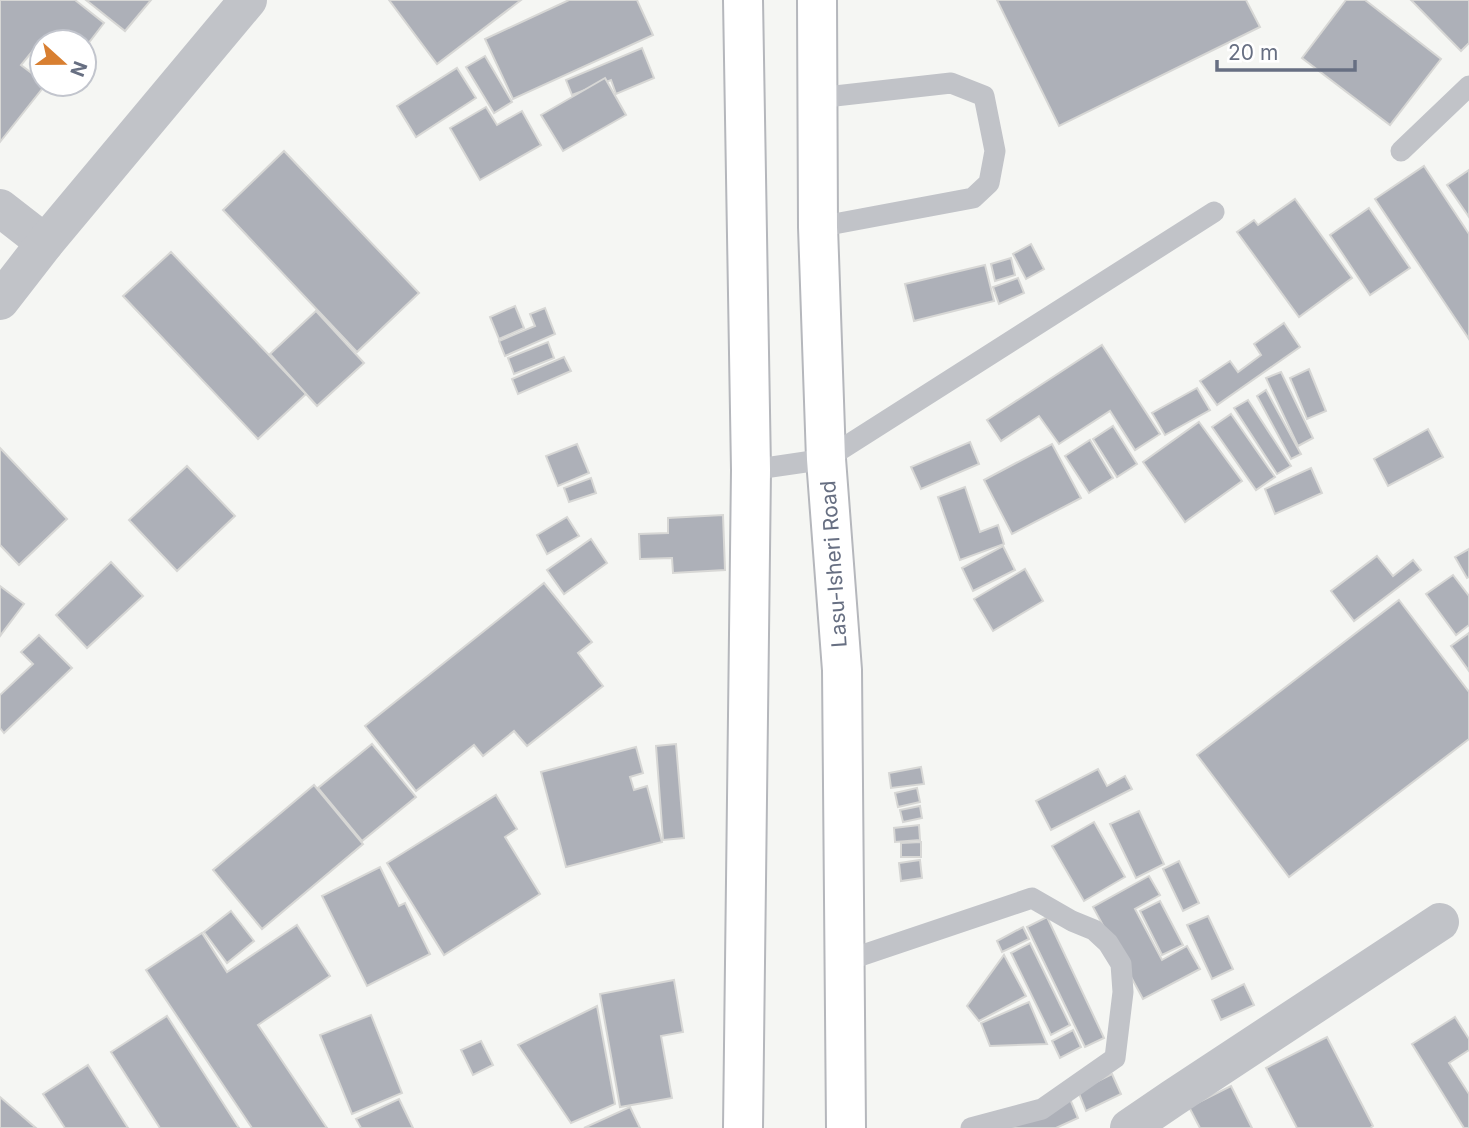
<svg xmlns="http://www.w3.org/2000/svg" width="1469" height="1128" font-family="Inter,sans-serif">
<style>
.building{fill:#adb0b8;stroke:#d7d7d5;stroke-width:2}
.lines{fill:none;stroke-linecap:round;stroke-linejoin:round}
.primary-casing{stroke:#b5b7bc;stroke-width:42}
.service{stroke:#c1c3c8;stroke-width:21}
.minor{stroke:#c1c3c8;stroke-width:38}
.primary{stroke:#fff;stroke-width:38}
.labels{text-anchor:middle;stroke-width:7;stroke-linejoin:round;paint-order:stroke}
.street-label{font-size:21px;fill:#676f82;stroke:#fff}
</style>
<rect width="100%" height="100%" fill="#f5f6f3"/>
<g class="building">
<polygon points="0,0 75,0 104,23 84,49 84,42 42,42 42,54 35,48 21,65 42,81 42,84 46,84 0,142"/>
<polygon points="86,0 151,0 125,31"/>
<polygon points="389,0 521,0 437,64"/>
<polygon points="569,0 637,0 653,35 513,99 485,39"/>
<polygon points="997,0 1246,0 1260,27 1059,126"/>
<polygon points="1346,0 1365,0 1441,59 1390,125 1302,58"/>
<polygon points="1411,0 1469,0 1469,43 1461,51"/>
<polygon points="642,48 654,78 616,94 611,80 572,95 566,80"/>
<polygon points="485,56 512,102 494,113 466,67"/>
<polygon points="457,68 476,98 416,137 397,106"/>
<polygon points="605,78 626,115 563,151 541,115"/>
<polygon points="486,107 497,125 522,111 541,145 480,180 450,128"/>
<polygon points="284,151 419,293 357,352 223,210"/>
<polygon points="1424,166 1469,234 1469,339 1375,199"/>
<polygon points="1469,170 1469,217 1447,185"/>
<polygon points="1295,199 1352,278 1299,317 1237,232 1254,220 1258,225"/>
<polygon points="1369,208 1410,268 1370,295 1330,235"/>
<polygon points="1031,244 1044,269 1026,279 1013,254"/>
<polygon points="171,252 306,394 258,439 123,296"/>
<polygon points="1011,258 1015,275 995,281 991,264"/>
<polygon points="985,265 994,301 914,321 905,284"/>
<polygon points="1018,278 1024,293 999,304 993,287"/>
<polygon points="515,306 524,328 499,339 490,317"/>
<polygon points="545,308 555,334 505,356 499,341 535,326 530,314"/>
<polygon points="316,311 364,363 317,406 270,354"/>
<polygon points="1284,323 1300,347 1217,405 1200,381 1230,361 1238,372 1261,355 1254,344"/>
<polygon points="548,342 554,358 514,374 508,358"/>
<polygon points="1102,345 1160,434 1135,450 1110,411 1059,444 1039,416 1001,441 987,420"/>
<polygon points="564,357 571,371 518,394 512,379"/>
<polygon points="1309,369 1326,411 1307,419 1290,378"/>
<polygon points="1281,372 1313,438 1298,446 1266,378"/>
<polygon points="1197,388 1210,410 1165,435 1152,413"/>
<polygon points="1266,390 1301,454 1291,459 1257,396"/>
<polygon points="1248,400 1291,466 1277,474 1234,408"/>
<polygon points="1231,414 1275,477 1256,490 1212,427"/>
<polygon points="1199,422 1242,481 1185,522 1143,462"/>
<polygon points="1113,426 1137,464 1117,477 1093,439"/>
<polygon points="1428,429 1443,457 1388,486 1374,459"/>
<polygon points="1090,440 1113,478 1089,493 1065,456"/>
<polygon points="970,442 979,464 921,489 911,467"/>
<polygon points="577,444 589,473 558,486 546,456"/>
<polygon points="1052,444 1081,498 1012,534 984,480"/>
<polygon points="0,448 67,519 19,565 0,545"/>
<polygon points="187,466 235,516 177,571 129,520"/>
<polygon points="1311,468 1322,493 1275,514 1265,489"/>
<polygon points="591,478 596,493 569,502 564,488"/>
<polygon points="965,487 980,532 998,525 1004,544 960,560 938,497"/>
<polygon points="723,515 725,570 673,573 672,558 640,559 639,534 668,533 668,518"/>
<polygon points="567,517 579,536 547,554 537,535"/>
<polygon points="591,539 607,563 564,594 547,570"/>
<polygon points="1003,546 1015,570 973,591 962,568"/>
<polygon points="1469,549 1469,577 1467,578 1455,557"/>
<polygon points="1377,556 1393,576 1413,560 1421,570 1354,621 1331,591"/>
<polygon points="111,562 143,596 87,648 56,615"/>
<polygon points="1025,569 1043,601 993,631 974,599"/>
<polygon points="1453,575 1469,596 1469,625 1456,635 1426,594"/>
<polygon points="544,583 592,642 578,653 603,686 527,746 514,731 483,756 474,745 416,791 365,726"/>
<polygon points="0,586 24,604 0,636"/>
<polygon points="1399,600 1469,692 1469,739 1289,877 1197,755"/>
<polygon points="1469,633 1469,671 1451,646"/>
<polygon points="39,635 72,668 4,733 0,728 0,695 33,664 21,652"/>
<polygon points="372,744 416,797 362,841 318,788"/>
<polygon points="676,744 684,838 663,840 656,746"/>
<polygon points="636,747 643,773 630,777 634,790 647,786 662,842 566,867 541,772"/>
<polygon points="921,767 924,784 891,788 889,773"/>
<polygon points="1098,769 1107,786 1125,776 1132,789 1051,830 1036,801"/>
<polygon points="314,785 363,844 262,929 213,870"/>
<polygon points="917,788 920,802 898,807 895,793"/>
<polygon points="496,795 517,829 505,837 540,894 444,955 387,863"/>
<polygon points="920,806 922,818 903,822 900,810"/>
<polygon points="1139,811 1164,864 1136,878 1110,824"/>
<polygon points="1094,822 1125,877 1084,901 1052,846"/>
<polygon points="919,825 920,840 895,842 894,828"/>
<polygon points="921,842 921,857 901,857 901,843"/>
<polygon points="920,860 922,878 901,881 899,863"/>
<polygon points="1179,861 1199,903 1183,911 1163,869"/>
<polygon points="380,867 399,906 405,903 430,954 367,986 322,896"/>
<polygon points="1149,876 1160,895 1135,909 1162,960 1187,946 1200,969 1143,999 1093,907"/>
<polygon points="1160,901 1183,945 1162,955 1140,911"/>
<polygon points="231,911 254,941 227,963 204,932"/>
<polygon points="1208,916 1233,969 1212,979 1187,925"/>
<polygon points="1047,917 1104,1038 1085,1047 1027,927"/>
<polygon points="297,925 330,976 258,1025 327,1128 252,1128 146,970 202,933 227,972"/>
<polygon points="1023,927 1029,939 1002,952 997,941"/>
<polygon points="1030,943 1070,1025 1051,1035 1011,953"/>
<polygon points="1004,955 1026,996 979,1021 967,1006"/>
<polygon points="674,980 683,1032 661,1036 672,1098 620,1107 600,994"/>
<polygon points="1244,984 1254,1005 1221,1020 1212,1000"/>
<polygon points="1029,1002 1047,1044 990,1046 981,1023"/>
<polygon points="597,1006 615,1104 571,1123 518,1045"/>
<polygon points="371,1015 402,1093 352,1114 320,1035"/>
<polygon points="167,1016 239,1128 160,1128 111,1052"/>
<polygon points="1455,1017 1469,1039 1469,1050 1449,1063 1469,1094 1469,1128 1464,1128 1412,1044"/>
<polygon points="1073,1030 1081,1047 1060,1058 1052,1041"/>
<polygon points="1327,1037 1373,1126 1370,1128 1297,1128 1266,1068"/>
<polygon points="481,1041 493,1065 473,1075 461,1050"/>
<polygon points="88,1065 128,1128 65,1128 43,1094"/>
<polygon points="1112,1074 1121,1094 1086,1111 1078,1091"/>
<polygon points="1231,1086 1252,1128 1200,1128 1189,1107"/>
<polygon points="0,1097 36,1128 0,1128"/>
<polygon points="399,1099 413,1128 361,1128 356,1119"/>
<polygon points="1070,1099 1078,1118 1056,1128 1002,1128"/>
<polygon points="630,1107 640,1128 584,1128"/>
</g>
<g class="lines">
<g class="primary-casing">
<g id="primary">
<polyline points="817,0 818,227 826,459 842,670 846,1128"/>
<polyline points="743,1128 751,470 743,0"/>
</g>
</g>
<g class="service">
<polyline points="817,98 951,83 984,96 995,151 989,183 973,198 818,227"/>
<polyline points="1401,151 1469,86"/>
<polyline points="751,470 826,459 1214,212"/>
<polyline points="845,961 1032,898 1072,921 1094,930 1108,943 1121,964 1123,992 1115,1058 1042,1109 971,1128"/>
</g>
<g class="minor">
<polyline points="0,208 45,243"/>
<polyline points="0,301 45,243 248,0"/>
<polyline points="1129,1128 1173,1098 1440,922"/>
</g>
<use href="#primary" class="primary"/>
</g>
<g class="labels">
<g class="street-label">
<text transform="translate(834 564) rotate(-94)" y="7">Lasu-Isheri Road</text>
</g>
</g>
<g transform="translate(63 63) rotate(111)"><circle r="33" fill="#ffffff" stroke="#c2c5cd" stroke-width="2"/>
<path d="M0-5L12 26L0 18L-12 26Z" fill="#d87f31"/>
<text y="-10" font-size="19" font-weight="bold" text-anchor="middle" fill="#676f82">N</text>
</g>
<path d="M1217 60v10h138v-10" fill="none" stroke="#676f82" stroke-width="3.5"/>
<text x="1228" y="60" font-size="21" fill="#676f82" stroke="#ffffff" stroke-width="5" paint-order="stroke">20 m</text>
</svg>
